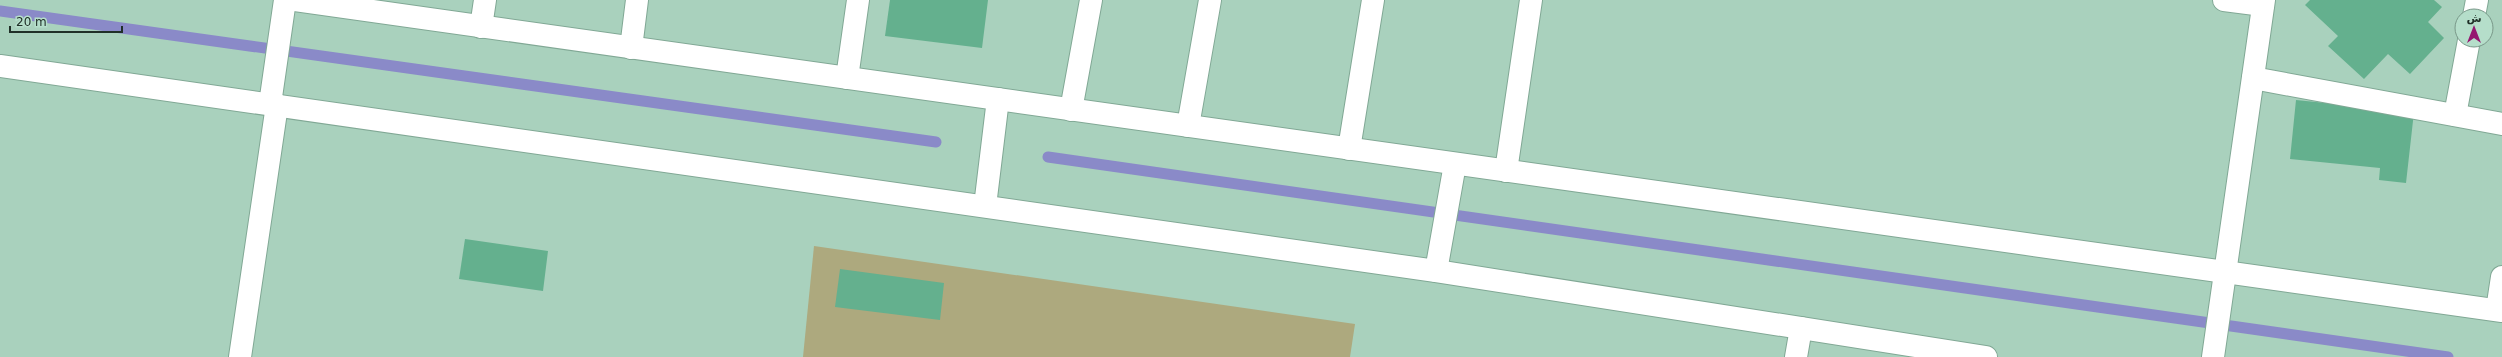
<svg xmlns="http://www.w3.org/2000/svg" width="2502" height="357" font-family="'DejaVu Sans',Vazirmatn,sans-serif">
<style>
.green{fill:#ada97e}
.lines{fill:none;stroke-linecap:round;stroke-linejoin:round}
.stream{stroke:#8a8ac8;stroke-width:11}
.building{fill:#64b08e}
.street-casing{stroke:#81a895;stroke-width:24}
.street{stroke:#fff;stroke-width:22}
</style>
<rect width="100%" height="100%" fill="#a9d1bd"/>
<polygon class="green" points="814,246 1355,324 1350,357 803,357"/>
<g class="lines">
<g class="stream">
<polyline points="0,11 936,142"/>
<polyline points="1048,157 2448,357"/>
</g>
</g>
<g class="building">
<polygon points="890,0 988,0 982,48 885,36"/>
<polygon points="2310,0 2434,0 2442,7 2428,22 2444,38 2410,74 2388,54 2364,79 2328,46 2338,36 2305,5"/>
<polygon points="2296,100 2414,112 2406,183 2379,180 2380,168 2290,159"/>
<polygon points="465,239 548,251 543,291 459,279"/>
<polygon points="840,269 944,283 940,320 835,307"/>
</g>
<g class="lines">
<g class="street-casing">
<g id="street">
<polyline points="295,0 2502,311"/>
<polyline points="2224,0 2263,5"/>
<polyline points="2474,16 2477,0"/>
<polyline points="481,27 485,0"/>
<polyline points="631,48 637,0"/>
<polyline points="0,66 1436,271 1986,357"/>
<polyline points="847,78 858,0"/>
<polyline points="2253,78 2502,124"/>
<polyline points="270,104 285,0"/>
<polyline points="1071,110 1091,0"/>
<polyline points="2455,115 2469,40"/>
<polyline points="1188,126 1210,0"/>
<polyline points="1349,149 1373,0"/>
<polyline points="1506,171 1531,0"/>
<polyline points="985,206 998,99"/>
<polyline points="1436,271 1455,164"/>
<polyline points="2497,310 2502,277"/>
<polyline points="240,357 277,105"/>
<polyline points="1796,357 1801,328"/>
<polyline points="2213,357 2264,0"/>
</g>
</g>
<use href="#street" class="street"/>
</g>
<g transform="translate(2474 28)"><circle r="19" fill="#b5deca" stroke="#799889"/>
<path d="M0-3L7 15L0 10L-7 15Z" fill="#951770"/>
<text y="-6" font-size="11" font-weight="bold" text-anchor="middle" fill="#203028">ش</text>
</g>
<path d="M10 26v6h112v-6" fill="none" stroke="#203028" stroke-width="2"/>
<text x="16" y="26" font-size="12" fill="#203028" stroke="#b5deca" stroke-width="3" paint-order="stroke">20 m</text>
</svg>
